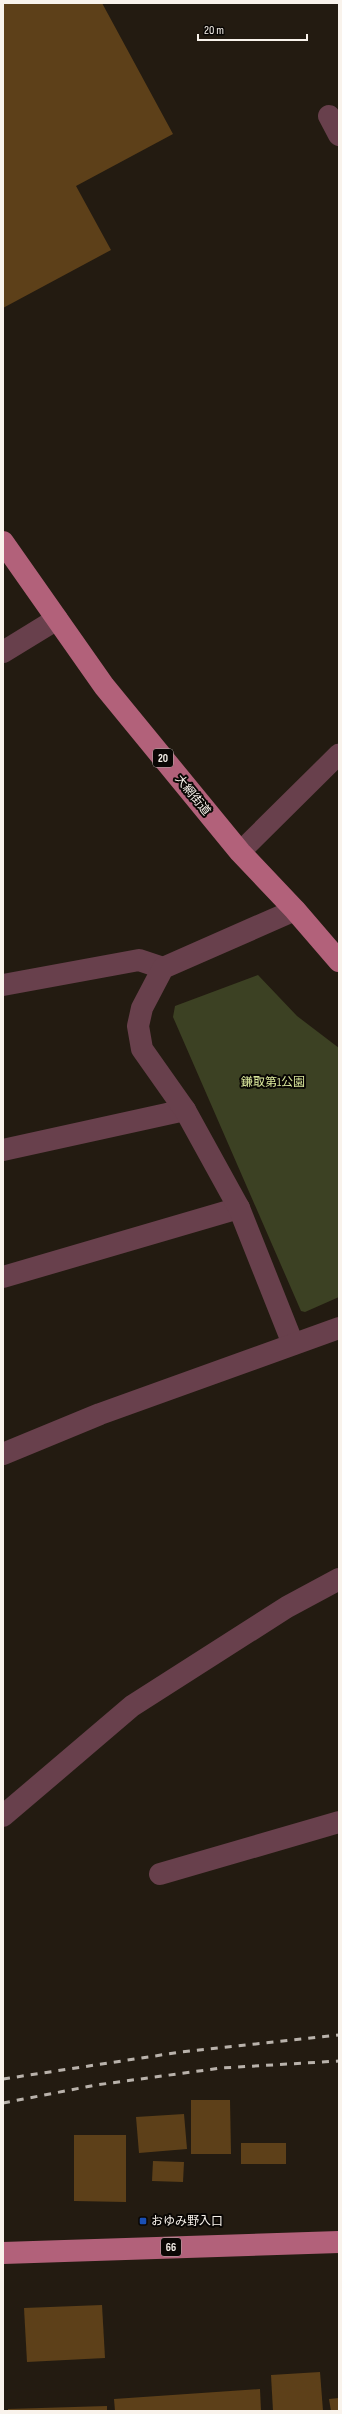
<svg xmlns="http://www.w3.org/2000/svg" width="342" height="2414" font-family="'Sofia Sans Condensed','Noto Sans JP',sans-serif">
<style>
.green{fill:#3c4123}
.building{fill:#5d4019}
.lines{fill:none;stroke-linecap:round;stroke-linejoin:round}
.service{stroke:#68404c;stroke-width:21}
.minor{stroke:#68404c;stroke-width:22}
.tertiary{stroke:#68404c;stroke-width:22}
.primary{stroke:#b2617a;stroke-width:22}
.rail{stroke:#b9b2ab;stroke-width:3;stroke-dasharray:7 7;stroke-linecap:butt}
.transit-dot{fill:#1a4fb4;stroke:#0a0704;stroke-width:1.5}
.labels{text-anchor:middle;stroke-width:4;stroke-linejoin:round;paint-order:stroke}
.shield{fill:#0a0704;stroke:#b1aca6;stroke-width:1}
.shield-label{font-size:11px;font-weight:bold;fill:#f9f3ec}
.street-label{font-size:12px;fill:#f9f3ec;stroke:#0a0704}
.park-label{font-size:12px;fill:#d8e59a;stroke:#0a0704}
.poi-label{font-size:12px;fill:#f9f3ec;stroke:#0a0704;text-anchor:start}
</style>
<rect width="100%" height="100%" fill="#231b11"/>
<polygon class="green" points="258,975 297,1016 339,1048 339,1297 305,1312 301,1311 173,1017 175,1006"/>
<g class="building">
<polygon points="3,3 102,3 173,134 76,186 111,250 3,308"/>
<polygon points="191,2100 230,2100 231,2154 191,2154"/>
<polygon points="184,2114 187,2149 139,2153 136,2117"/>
<polygon points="74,2135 126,2135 126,2202 74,2201"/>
<rect x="241" y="2143" width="45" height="21"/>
<polygon points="153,2161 184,2162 183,2182 152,2181"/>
<polygon points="102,2305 105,2358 27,2362 24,2308"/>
<polygon points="320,2372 323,2411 273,2411 271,2375"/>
<polygon points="260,2389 261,2411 115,2411 114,2399"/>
<polygon points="339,2398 339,2411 331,2411 329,2399"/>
<polygon points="107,2406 107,2411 8,2411 8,2409"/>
</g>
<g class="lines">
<polyline class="service" points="240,852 339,754"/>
<g class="minor">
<polyline points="329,116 339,135"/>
<polyline points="3,652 57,619"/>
<polyline points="3,985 139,960 163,968"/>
<polyline points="3,1150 185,1110"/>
<polyline points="3,1277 239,1208"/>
<polyline points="293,1344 239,1208 185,1110 142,1049 138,1026 142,1008 163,968 295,910"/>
<polyline points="160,1874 339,1822"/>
</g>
<g class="tertiary">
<polyline points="3,1454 100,1414 339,1328"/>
<polyline points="3,1816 132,1706 287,1607 339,1579"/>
</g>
<g class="primary">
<polyline points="3,542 104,686 240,852 295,910 339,961"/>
<polyline points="3,2253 339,2242"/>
</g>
<g class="rail">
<polyline points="3,2079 181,2052 339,2035"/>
<polyline points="3,2103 96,2085 221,2068 339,2061"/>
</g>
</g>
<rect class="transit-dot" x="139" y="2217" width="8" height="8" rx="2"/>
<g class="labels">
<g class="shield">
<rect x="153" y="749" width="20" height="18" rx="3"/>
<rect x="161" y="2238" width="20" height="18" rx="3"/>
</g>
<g class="shield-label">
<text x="163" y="762">20</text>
<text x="171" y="2251">66</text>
</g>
<g class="street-label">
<text transform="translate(193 795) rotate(51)" y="4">大網街道</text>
</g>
<g class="park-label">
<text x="273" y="1086">鎌取第1公園</text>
</g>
<g class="poi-label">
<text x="151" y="2225">おゆみ野入口</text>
</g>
</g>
<rect width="342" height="2414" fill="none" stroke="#f9f3ec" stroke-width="8"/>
<path d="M198 34v6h109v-6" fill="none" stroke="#f9f3ec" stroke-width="2"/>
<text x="204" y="34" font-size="12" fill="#f9f3ec" stroke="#0a0704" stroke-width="3" paint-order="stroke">20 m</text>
</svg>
